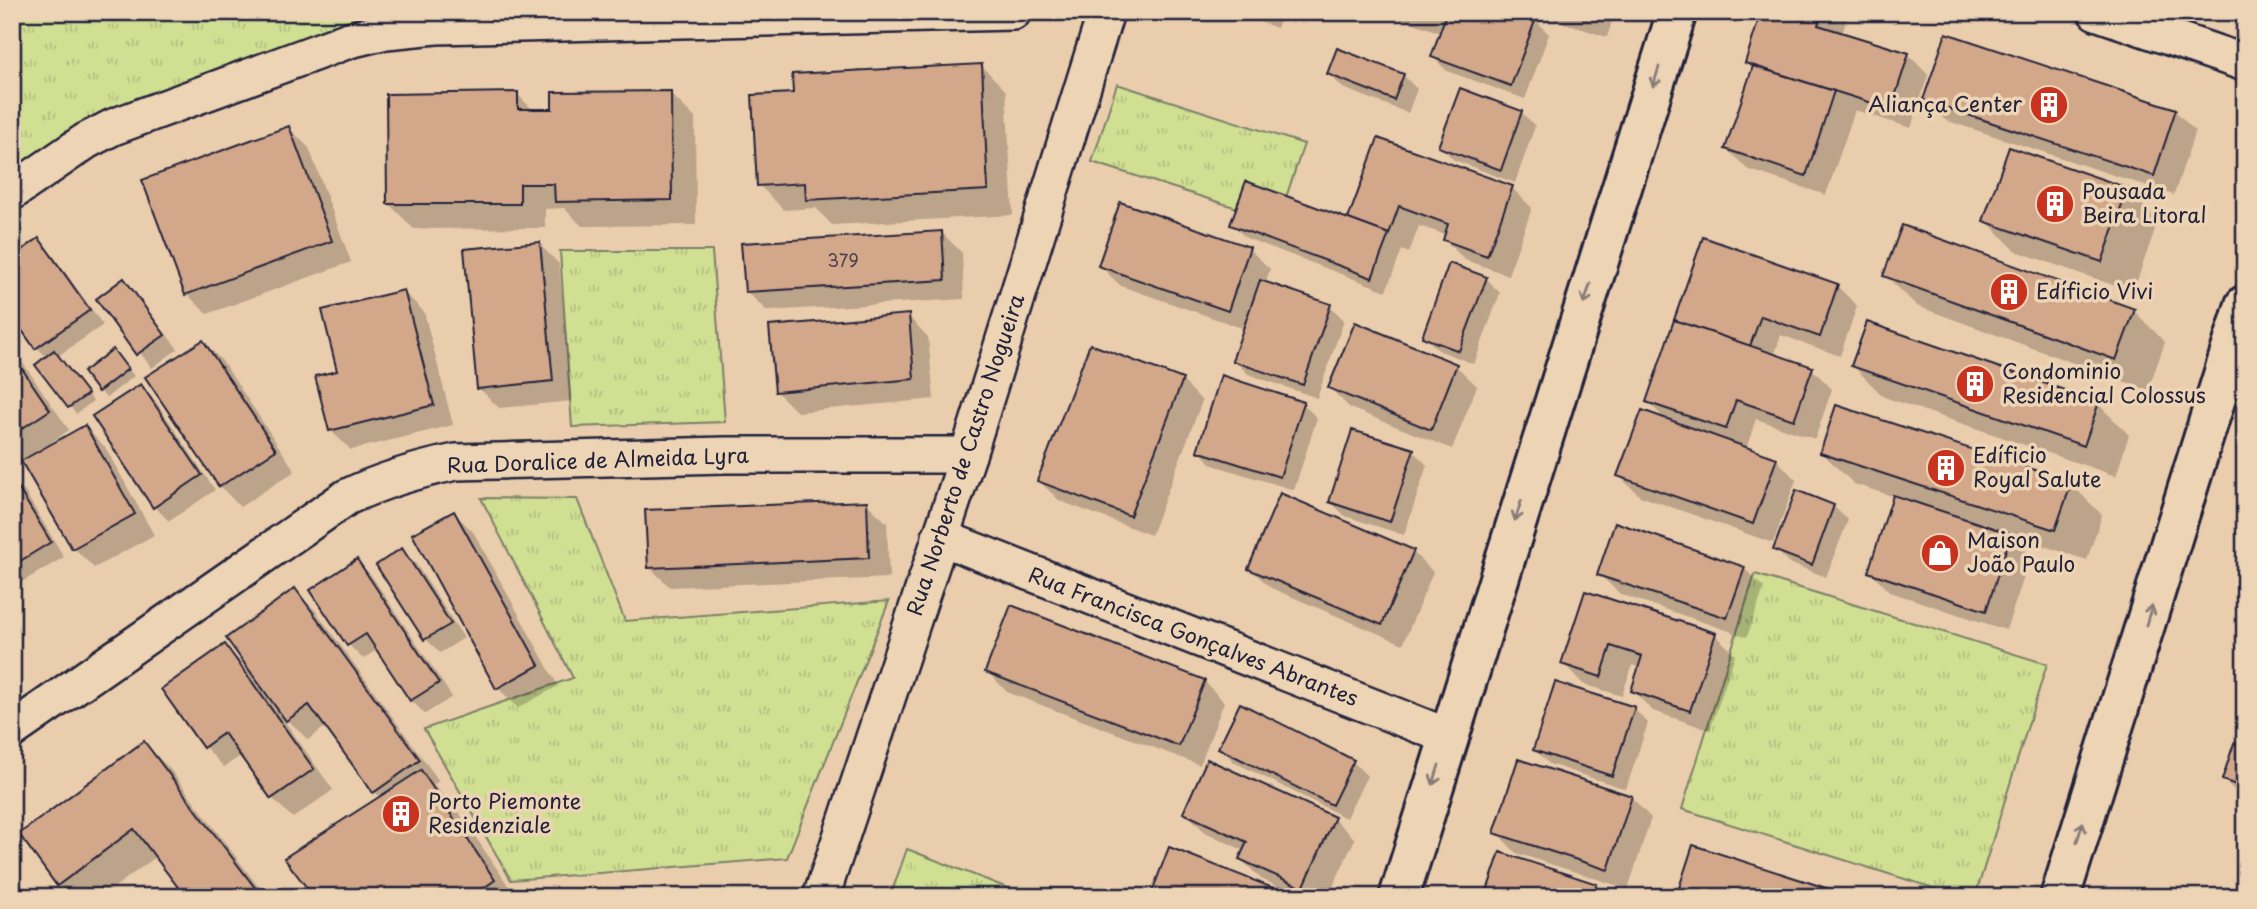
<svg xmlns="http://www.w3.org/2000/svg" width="2257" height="909" font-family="'Playpen Sans',sans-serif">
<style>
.grass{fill:url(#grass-tufts);stroke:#7a8067;stroke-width:2}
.shadow{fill:#0003}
.building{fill:#d3a78a;stroke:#22223b;stroke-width:2}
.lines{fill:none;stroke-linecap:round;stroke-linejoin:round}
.street-casing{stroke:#22223b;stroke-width:40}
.primary-casing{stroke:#22223b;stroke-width:44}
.street{stroke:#edd4b5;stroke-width:35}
.primary{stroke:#edd4b5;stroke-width:38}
.oneway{stroke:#887b78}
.labels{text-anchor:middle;stroke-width:7;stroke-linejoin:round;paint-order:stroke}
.number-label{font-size:18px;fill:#4e434f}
.poi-label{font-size:21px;fill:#22223b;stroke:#edd4b5;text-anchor:start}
.street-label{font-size:21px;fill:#22223b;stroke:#edd4b5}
</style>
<defs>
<pattern id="grass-tufts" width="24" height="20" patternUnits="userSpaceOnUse" patternTransform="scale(1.75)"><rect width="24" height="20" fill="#d1df93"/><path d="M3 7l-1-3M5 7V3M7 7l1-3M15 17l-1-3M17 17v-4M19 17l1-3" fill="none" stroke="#b3bf80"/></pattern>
</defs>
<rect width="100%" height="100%" fill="#eacdad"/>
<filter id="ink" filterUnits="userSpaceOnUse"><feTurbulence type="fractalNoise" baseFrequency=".0143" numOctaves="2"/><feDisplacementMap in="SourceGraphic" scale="14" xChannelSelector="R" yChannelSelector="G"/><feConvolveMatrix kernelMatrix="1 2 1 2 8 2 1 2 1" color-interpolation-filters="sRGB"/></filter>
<g filter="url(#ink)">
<g class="grass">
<polygon points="12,12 1113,12 1111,17 376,44 98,141 12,201"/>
<polygon points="1117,84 1304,144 1278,221 1092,162"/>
<polygon points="560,251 712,251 725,422 572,427"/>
<polygon points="481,498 577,499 625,621 889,601 787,858 511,880 424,729 573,678"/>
<polygon points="1755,574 2047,664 1975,897 1962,897 1682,809"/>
<polygon points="907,849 1031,897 890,897"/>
</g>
<g class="shadow">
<polygon points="1233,12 1283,12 1277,28"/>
<polygon points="1383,12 1514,12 1535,20 1549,34 1525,99 1447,71 1433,57 1441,33"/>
<polygon points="1530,12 1615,12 1607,37"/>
<polygon points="1763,12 1849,12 1842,34 1908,54 1928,75 1911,128 1855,110 1826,195 1747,169 1727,149 1753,69 1747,62"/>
<polygon points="981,65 1006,91 1013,215 832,225 816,208 784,210 759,185 795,95"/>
<polygon points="1329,74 1403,75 1417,89 1408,113 1343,88"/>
<polygon points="670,93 695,118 696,225 582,226 564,208 545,209 545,228 414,229 389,204 517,94 533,110 554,110"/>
<polygon points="1925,99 2175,111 2195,131 2174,195 1945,120"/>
<polygon points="1521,112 1535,126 1515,183 1454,160 1440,146"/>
<polygon points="289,128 309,148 351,262 207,314 187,294"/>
<polygon points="1379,140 1512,188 1532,208 1508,275 1465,260 1445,240 1446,235 1419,226 1409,253 1402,250 1386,291 1246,238 1232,224 1355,223"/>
<polygon points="2127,190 2158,221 2133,292 2016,251 1985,220"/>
<polygon points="1121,204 1249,249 1270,269 1265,284 1330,306 1344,320 1317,398 1248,374 1234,360 1245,329 1121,286 1100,266"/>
<polygon points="942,233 962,253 964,299 767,311 746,291"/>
<polygon points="1704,239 1837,286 1857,306 1840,356 1781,335 1774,356 1812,369 1832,389 1815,439 1756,419 1746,449 1776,459 1796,480 1773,543 1640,496 1619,476 1666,420 1648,402"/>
<polygon points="38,240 52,254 103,325 58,356 93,401 76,414 37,365 47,358 37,347"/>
<polygon points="539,244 559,264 572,401 499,408 479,388"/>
<polygon points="1885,275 2134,311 2165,342 2148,390 1917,306"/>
<polygon points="1486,278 1500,293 1474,364 1438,350 1424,336"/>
<polygon points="124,281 178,349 152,368 98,299"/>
<polygon points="404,292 424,312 453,425 351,450 330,430"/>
<polygon points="908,316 928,337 934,399 797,412 776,391"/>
<polygon points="203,342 223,362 295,471 240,507 220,486 148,378"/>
<polygon points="12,347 69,430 49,444 50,446 85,427 105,447 154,535 94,568 74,548 23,461 12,468"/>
<polygon points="120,358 134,376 106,398 85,372"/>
<polygon points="1456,366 1477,386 1452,449 1350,408 1330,388"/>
<polygon points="1853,366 2098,404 2129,435 2116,476 1884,397"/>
<polygon points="1182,380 1202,401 1151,535 1060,501 1039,481"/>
<polygon points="141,386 155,400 215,490 169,521 155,507 94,417"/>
<polygon points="1303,404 1317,418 1294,490 1213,465 1199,451"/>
<polygon points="1413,451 1427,465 1404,535 1345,516 1331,502"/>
<polygon points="1822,453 2071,484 2102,515 2087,560 2010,535 2031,556 2006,630 1890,592 1870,571 1895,497 1854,484"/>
<polygon points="12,480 25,492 64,557 12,588"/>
<polygon points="866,503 887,523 889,578 670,587 649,567"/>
<polygon points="1833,506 1848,520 1826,577 1789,563 1775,549"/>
<polygon points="454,513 474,533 558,686 518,708 498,688"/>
<polygon points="402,550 416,564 464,638 440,653 426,639 379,565"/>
<polygon points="1413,552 1433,572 1403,644 1271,588 1250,568"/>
<polygon points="357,561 371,575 452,697 425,714 411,700 378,649 363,659 349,645 312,591"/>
<polygon points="1744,568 1764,588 1747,637 1620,594 1599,574"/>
<polygon points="294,590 315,610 439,781 433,785 456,808 516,897 315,897 380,798 326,726 308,740 288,720"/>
<polygon points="1586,593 1715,634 1735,655 1710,730 1653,711 1633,691 1640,668 1632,665 1622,696 1583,684 1563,663"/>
<polygon points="225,646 247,668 333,790 293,818 272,798 242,755 224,767 204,746"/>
<polygon points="987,671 1204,681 1224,702 1200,765 1007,692"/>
<polygon points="1634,709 1648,723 1626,789 1549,764 1535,750"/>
<polygon points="144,743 169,768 266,897 173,897 182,890 157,856 101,897 71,897 59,885"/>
<polygon points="1220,748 1353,762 1367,776 1346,818 1234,762"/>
<polygon points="2245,748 2245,801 2224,780"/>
<polygon points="1208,761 1334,819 1355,839 1328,897 1300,897 1261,879 1241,859 1245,851 1205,832 1185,812"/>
<polygon points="1631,797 1651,818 1628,889 1516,853 1496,832"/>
<polygon points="1596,886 1607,897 1487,897"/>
</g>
<g class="building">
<polygon points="1447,12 1519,12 1536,18 1511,86 1431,57"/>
<polygon points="1569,12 1588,12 1587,18"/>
<polygon points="1761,12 1822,12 1818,25 1909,53 1891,109 1745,63"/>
<polygon points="1946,33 2176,109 2154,176 1923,100"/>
<polygon points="1337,48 1404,74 1394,100 1327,74"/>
<polygon points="982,64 988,190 806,200 805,183 757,186 752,95 793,93 792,74"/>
<polygon points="1753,66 1834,91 1806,176 1725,149"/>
<polygon points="1460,88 1522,111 1501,170 1438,147"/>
<polygon points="671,91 672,200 555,202 554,184 520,184 520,204 387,204 386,94 518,92 518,109 552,109 552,92"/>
<polygon points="289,126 332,241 185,295 142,180"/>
<polygon points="1378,138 1513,186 1487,256 1443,240 1448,224 1399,206 1389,234 1348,219"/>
<polygon points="2009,147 2128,188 2102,262 1983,221"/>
<polygon points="1246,181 1389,234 1372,278 1230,225"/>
<polygon points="1120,202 1250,247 1228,311 1098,266"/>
<polygon points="1902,225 2135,309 2116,360 1883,276"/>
<polygon points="942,231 945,280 745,292 741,243"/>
<polygon points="1703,237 1838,284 1820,337 1761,316 1750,346 1674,320"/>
<polygon points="39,238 90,310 35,349 12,316 12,257"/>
<polygon points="540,242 553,381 477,389 464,249"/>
<polygon points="1449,263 1487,277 1459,351 1422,337"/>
<polygon points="124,278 165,335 136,355 96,299"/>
<polygon points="1260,280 1331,304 1303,385 1232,361"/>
<polygon points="404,290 434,405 329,431 315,376 337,371 322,310"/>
<polygon points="909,314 914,379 775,392 769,326"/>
<polygon points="1674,320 1813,367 1794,420 1736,400 1726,429 1646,402"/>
<polygon points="1355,322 1457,364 1431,430 1328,388"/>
<polygon points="1867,322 2099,402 2084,446 1851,366"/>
<polygon points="203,340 276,450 219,487 145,377"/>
<polygon points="1090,344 1183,379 1130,516 1037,481"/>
<polygon points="113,349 128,369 98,392 83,372"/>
<polygon points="54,350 88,394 68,408 35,365"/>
<polygon points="12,354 50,410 12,435"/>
<polygon points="1221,375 1304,402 1280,477 1197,451"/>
<polygon points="141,384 202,475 153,508 92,416"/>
<polygon points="1836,405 2072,482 2055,530 1820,453"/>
<polygon points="1642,410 1777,458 1753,524 1617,476"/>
<polygon points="85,425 135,514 72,549 21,461"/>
<polygon points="1352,430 1414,449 1390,522 1329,502"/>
<polygon points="12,478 51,542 12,566"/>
<polygon points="1796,490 1834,505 1812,565 1773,550"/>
<polygon points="1280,493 1414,550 1382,625 1248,569"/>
<polygon points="1893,495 2011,534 1986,611 1868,572"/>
<polygon points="867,501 869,558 648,568 645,510"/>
<polygon points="454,511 539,665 496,689 412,534"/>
<polygon points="1615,522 1745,567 1727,618 1597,575"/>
<polygon points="402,548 451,624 424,640 376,565"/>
<polygon points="357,559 439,683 410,701 366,634 347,646 310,590"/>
<polygon points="295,588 420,760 373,793 309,705 286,721 226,638"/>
<polygon points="1585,591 1716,633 1690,711 1631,691 1642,656 1611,646 1601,677 1561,664"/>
<polygon points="1011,605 1205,680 1179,746 985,672"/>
<polygon points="225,644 314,769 271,799 224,733 203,748 161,689"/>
<polygon points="1555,682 1635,707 1612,776 1533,750"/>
<polygon points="1240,703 1354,760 1332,805 1218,748"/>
<polygon points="144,741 262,897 170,897 180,890 134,829 57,886 19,834"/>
<polygon points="2234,743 2245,746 2245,788 2222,780"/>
<polygon points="1207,759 1335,817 1303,888 1239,859 1247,842 1183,813"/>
<polygon points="1518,759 1632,796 1608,870 1494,833"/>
<polygon points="421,770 495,880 471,897 314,897 284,858"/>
<polygon points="1693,845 1854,897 1686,897 1677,894"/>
<polygon points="1169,847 1296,897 1150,897"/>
<polygon points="1500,852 1597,884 1592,897 1485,897"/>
</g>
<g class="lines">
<g class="street-casing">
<g id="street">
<polyline points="2096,12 2245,63"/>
<polyline points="12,192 86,141 113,127 349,40 386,31 436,26 1013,12"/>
<polyline points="940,537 1447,736"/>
<path d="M 12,730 L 347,497 C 383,480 417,470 456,462 L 725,455 L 968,455"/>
<polyline points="821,897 968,455 1106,12"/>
</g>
</g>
<g class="primary-casing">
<g id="primary">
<polyline points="1399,897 1677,12"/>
<polyline points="2060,897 2245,305"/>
</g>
</g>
<use href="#street" class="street"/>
<use href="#primary" class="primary"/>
</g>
<defs><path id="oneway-shaft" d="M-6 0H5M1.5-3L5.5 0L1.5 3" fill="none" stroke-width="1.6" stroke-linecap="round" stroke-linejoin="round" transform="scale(1.75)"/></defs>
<g class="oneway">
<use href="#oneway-shaft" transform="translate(1656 77) rotate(107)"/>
<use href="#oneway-shaft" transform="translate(1587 294) rotate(108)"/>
<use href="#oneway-shaft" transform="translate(1518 511) rotate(108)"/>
<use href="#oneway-shaft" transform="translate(2149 615) rotate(-73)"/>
<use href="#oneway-shaft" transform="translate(1436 775) rotate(107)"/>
<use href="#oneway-shaft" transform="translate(2080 832) rotate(-72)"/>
</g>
</g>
<defs>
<g id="building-disc" transform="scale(2.0125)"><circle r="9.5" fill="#c8321e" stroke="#edd4b5"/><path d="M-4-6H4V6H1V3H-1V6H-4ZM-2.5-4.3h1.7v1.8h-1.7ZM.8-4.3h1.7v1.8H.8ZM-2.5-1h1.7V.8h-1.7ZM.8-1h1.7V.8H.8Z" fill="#fff"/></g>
<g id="shop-disc" transform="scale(2.0125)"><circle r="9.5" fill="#c8321e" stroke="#edd4b5"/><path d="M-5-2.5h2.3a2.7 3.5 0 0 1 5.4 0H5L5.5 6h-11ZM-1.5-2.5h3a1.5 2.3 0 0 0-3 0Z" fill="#fff"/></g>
</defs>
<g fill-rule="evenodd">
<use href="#building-disc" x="2049" y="105"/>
<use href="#building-disc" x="2055" y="204"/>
<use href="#building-disc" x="2009" y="292"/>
<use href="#building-disc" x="1975" y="384"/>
<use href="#building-disc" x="1946" y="468"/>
<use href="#shop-disc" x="1940" y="553"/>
<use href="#building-disc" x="401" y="814"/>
</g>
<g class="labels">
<g class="number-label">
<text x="843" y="267">379</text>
</g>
<g class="poi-label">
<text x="2022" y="112" text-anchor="end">Aliança Center</text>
<text x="2082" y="199">Pousada<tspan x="2082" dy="24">Beira Litoral</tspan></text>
<text x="2036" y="299">Edíficio Vivi</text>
<text x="2002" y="379">Condominio<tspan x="2002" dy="24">Residencial Colossus</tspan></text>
<text x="1973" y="463">Edíficio<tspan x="1973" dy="24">Royal Salute</tspan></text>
<text x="1967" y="548">Maison<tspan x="1967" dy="24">João Paulo</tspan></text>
<text x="428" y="809">Porto Piemonte<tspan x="428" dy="24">Residenziale</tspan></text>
</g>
<g class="street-label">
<text transform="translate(966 455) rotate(-72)" y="7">Rua Norberto de Castro Nogueira</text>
<text transform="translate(598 461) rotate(-2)" y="7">Rua Doralice de Almeida Lyra</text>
<text transform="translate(1193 637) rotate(21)" y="7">Rua Francisca Gonçalves Abrantes</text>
</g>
</g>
<rect width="2257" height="909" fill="none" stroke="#edd4b5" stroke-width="42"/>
<rect x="21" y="21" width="2215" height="867" fill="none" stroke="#22223b" stroke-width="2.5" filter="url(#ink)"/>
</svg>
